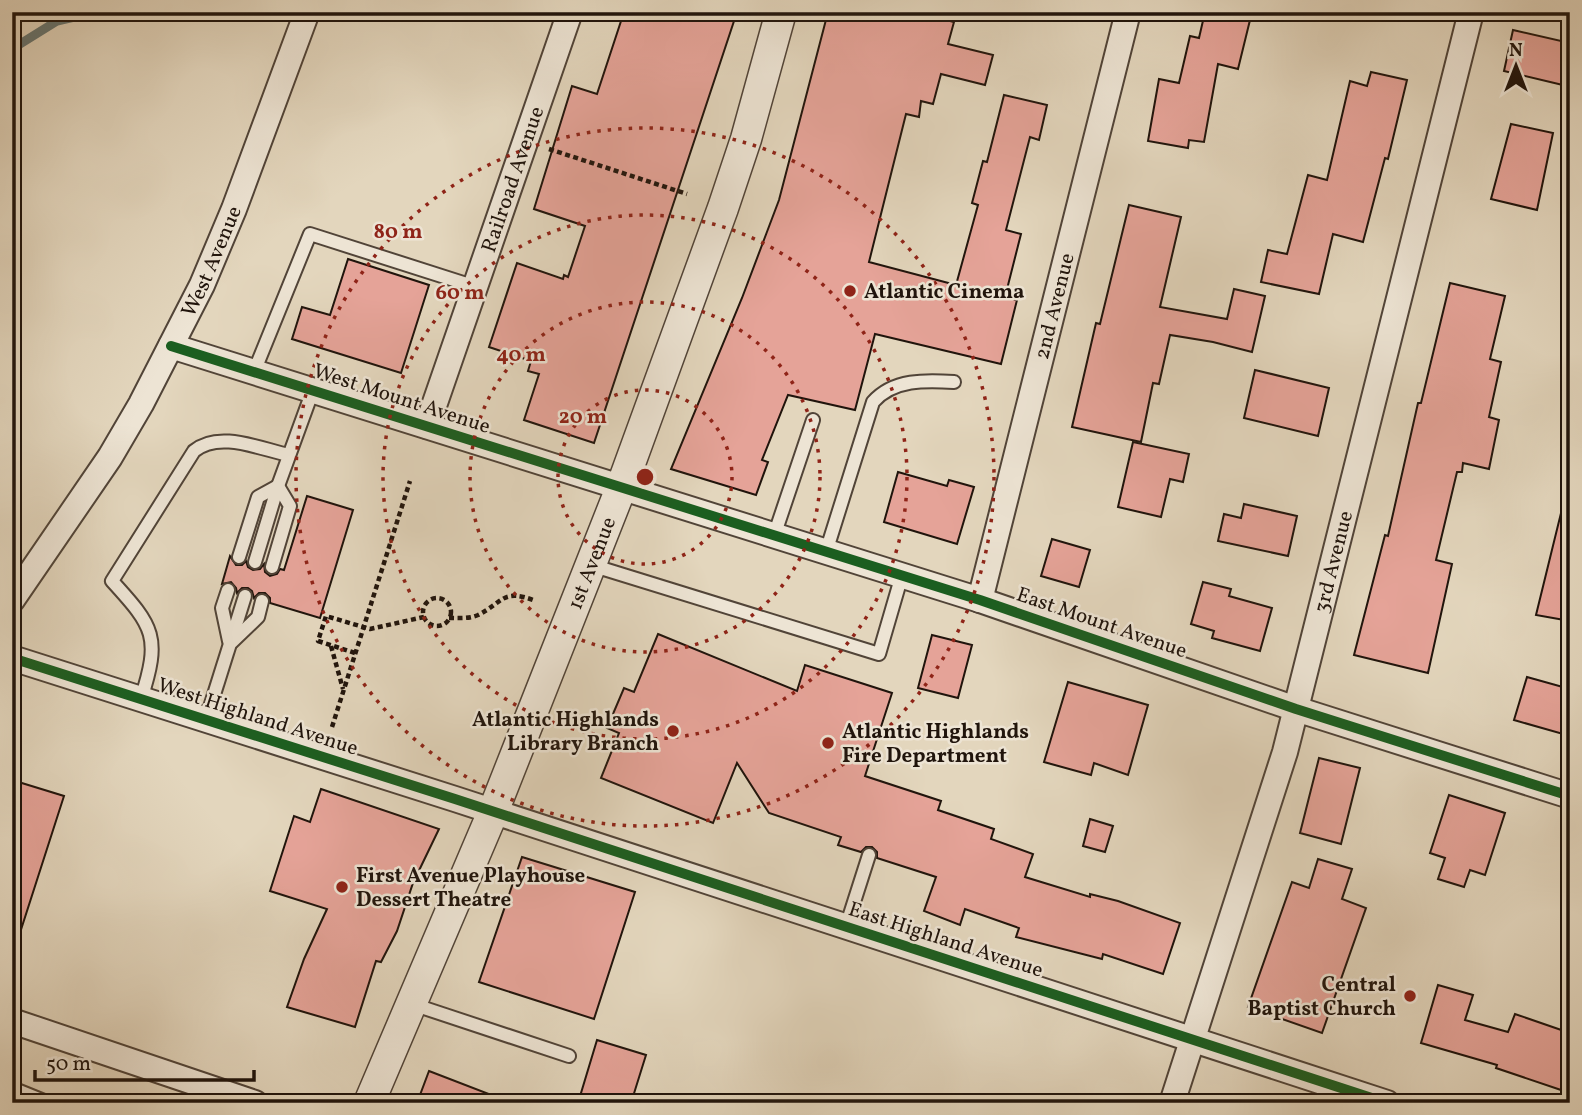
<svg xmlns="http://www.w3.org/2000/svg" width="1582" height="1115" font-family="Vollkorn,serif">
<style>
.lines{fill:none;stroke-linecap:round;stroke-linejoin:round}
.stream{stroke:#677673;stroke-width:9}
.building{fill:#e5a398;stroke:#20140c;stroke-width:2}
.service-casing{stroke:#514438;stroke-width:16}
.minor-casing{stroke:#514438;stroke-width:28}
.tertiary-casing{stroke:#514438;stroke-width:33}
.path{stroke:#20140c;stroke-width:4.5;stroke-dasharray:5 3.5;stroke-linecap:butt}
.service{stroke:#ede4d4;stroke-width:12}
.minor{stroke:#ede4d4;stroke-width:24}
.tertiary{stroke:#ede4d4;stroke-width:30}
.cycleway-casing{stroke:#ede4d4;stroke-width:15}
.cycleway{stroke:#1b5e20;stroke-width:10}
.ring{fill:none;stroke:#8f2418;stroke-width:3.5;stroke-dasharray:3.5 7}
.poi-dot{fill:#8f2418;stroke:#ede4d4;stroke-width:2.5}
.labels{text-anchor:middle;stroke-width:5;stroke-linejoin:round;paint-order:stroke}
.street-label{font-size:21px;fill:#20140c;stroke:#ede4d4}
.poi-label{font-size:21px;font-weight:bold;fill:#20140c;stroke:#ede4d4;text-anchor:start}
.centre{fill:#8f2418;stroke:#ede4d4;stroke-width:3.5}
.ring-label{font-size:21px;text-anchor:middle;font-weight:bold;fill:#8f2418;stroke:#ede4d4;stroke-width:5;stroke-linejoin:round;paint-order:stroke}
</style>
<rect width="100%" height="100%" fill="#e3d6bd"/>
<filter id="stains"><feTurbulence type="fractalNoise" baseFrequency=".00286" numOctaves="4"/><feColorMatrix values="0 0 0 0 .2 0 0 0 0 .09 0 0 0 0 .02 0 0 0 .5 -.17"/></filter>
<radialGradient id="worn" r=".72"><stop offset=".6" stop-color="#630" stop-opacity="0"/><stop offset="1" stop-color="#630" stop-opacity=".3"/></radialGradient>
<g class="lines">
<polyline class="stream" points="12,49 57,21 96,12"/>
</g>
<g class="building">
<polygon points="624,12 737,12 594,443 524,420 539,374 528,371 531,361 489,347 517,263 563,279 564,275 568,277 585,226 534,209 572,86 597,94"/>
<polygon points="828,12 928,12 927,15 954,22 948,44 993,55 985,85 941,74 933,104 921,101 919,117 906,114 869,262 956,285 978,205 972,203 983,161 987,162 1004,95 1047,105 1039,140 1030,137 1006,230 1021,234 1005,297 1017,300 1001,364 875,334 855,410 788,395 762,460 768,462 756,495 671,469 742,298 779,200"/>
<polygon points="1205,12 1250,20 1238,69 1218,64 1204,142 1189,140 1188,148 1148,141 1159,79 1179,83 1190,36 1199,38"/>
<polygon points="1513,30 1570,43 1570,74 1567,86 1504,71"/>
<polygon points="1371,72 1407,80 1388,159 1385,158 1363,242 1333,234 1319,294 1261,282 1268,250 1287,254 1308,175 1327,180 1350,81 1367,86"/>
<polygon points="1511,124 1553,133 1537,210 1491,199"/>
<polygon points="1129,205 1181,217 1160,307 1227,319 1234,289 1265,296 1252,352 1213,342 1170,335 1159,384 1153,383 1141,442 1072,427 1096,323 1100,324"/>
<polygon points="348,259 429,285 401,373 292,339 302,307 330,315"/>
<polygon points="1450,283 1505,296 1490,359 1501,362 1489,417 1499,420 1489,469 1463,463 1462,472 1457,472 1436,560 1452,564 1428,673 1354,655 1385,535 1388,536 1418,403 1421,403"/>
<polygon points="1255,370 1329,388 1318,436 1244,418"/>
<polygon points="1133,442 1189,454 1183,482 1170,479 1161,517 1118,507"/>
<polygon points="898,472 947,486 949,480 974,487 957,544 884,522"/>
<polygon points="307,496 353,510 320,618 270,603 270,598 265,593 259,593 254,598 252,591 248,588 242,588 237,593 236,588 231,582 222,584 230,556 236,565 242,565 246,561 248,567 253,570 260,569 264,564 265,572 270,576 277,574 280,569 284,570"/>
<polygon points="1244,504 1297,516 1288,556 1218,541 1224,514 1241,518"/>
<polygon points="1561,513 1570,514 1570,621 1536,615"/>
<polygon points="1052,539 1090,550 1079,587 1041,576"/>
<polygon points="1203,582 1231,589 1229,596 1272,608 1260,651 1212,638 1214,631 1191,624"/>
<polygon points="658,634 797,691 805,665 892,693 865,776 941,801 938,810 994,829 991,839 1033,854 1025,877 1090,897 1090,894 1118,901 1180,923 1163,974 1103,954 1102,959 1016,937 1019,928 965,909 960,925 924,911 936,877 877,858 877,852 872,847 866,847 861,852 838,845 841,837 769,813 737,763 713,823 601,778 619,733 607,728 624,688 634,692"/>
<polygon points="932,635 972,645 958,698 918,688"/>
<polygon points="1527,677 1570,689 1570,736 1514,720"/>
<polygon points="1068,682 1148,705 1128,775 1094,763 1091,775 1044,762"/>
<polygon points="1319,758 1360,768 1341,844 1300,833"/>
<polygon points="12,780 64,796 17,942 12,941"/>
<polygon points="321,789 439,829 413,883 397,931 381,962 376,961 355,1027 287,1007 304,959 327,909 270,891 294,816 310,822"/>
<polygon points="1449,795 1505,813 1485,875 1470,870 1464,887 1438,879 1445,858 1430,853"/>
<polygon points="1090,819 1113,826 1105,852 1083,846"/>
<polygon points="522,857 635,892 594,1019 479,982"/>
<polygon points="1318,859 1352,869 1342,899 1366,908 1322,1033 1248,1007 1292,882 1309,888"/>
<polygon points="1438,985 1473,995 1465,1020 1508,1032 1515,1014 1570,1033 1570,1093 1496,1068 1497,1065 1421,1043"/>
<polygon points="597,1040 646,1055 631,1103 578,1103"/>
<polygon points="429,1071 507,1101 506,1103 417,1103"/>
</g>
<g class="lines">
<g class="service-casing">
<g id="service">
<polyline points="254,372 310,234 476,287"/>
<polyline points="774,536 813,420"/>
<path d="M 826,552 L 873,402 C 893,379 926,380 954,382"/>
<polyline points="239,557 258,497 278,486"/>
<polyline points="255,562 278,486 313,390"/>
<polyline points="591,565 879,654 902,575"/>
<polyline points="272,567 290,506 278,486"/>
<polyline points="228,590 222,608 229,641"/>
<polyline points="232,642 258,617 262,601"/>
<path d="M 141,699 C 161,637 154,627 112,581 L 194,451 C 219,430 260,449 289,455"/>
<polyline points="206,720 245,596"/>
<polyline points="846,927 869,855"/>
<polyline points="412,1004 569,1056"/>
<polyline points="12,1088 49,1103"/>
</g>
</g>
<g class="minor-casing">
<g id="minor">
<polyline points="171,346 980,600 1296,709 1570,796"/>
<path id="s1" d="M 427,426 L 570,12"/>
<path id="s2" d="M 12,600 L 110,457 L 141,404 L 202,285 L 234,209 L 307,12"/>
<path id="s3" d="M 980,600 L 1128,12"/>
<polyline points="12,658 455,799 1387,1103"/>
<polyline points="12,1021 255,1103"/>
<path id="s4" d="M 1172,1103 L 1285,752 L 1471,12"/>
</g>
</g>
<g class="tertiary-casing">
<g id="tertiary">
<path id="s5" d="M 369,1103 L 493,812 L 621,488 L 723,208 L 746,139 L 781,12"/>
</g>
</g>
<g class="path">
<polyline points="549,149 687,194"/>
<circle cx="437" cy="612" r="14"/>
<path d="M 449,618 C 459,618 469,619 478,615 C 504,602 502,588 536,601"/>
<polyline points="331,646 343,689"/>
<polyline points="355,653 318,641 326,616 370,629 424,617"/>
<polyline points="332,727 410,481"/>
</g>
<use href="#service" class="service"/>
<use href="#minor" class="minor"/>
<use href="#tertiary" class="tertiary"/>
<g class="cycleway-casing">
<g id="cycleway">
<polyline points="171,346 980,600 1296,709 1570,796"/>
<polyline points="12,658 455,799 1387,1103"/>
</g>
</g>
<use href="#cycleway" class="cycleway"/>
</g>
<g class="ring">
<circle cx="645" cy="477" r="87"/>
<circle cx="645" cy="477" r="175"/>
<circle cx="645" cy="477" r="262"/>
<circle cx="645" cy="477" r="349"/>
</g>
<g class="poi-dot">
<circle cx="850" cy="291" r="7"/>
<circle cx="673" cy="731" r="7"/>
<circle cx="828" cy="743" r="7"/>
<circle cx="342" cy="887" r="7"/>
<circle cx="1410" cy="996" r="7"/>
</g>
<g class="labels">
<g class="street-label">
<text dy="7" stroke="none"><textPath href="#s1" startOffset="261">Railroad Avenue</textPath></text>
<text dy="7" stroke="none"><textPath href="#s2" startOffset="394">West Avenue</textPath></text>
<text dy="7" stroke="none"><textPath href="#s3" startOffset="303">2nd Avenue</textPath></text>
<text transform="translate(402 398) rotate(18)" y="7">West Mount Avenue</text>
<text dy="7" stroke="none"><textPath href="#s4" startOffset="565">3rd Avenue</textPath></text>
<text dy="7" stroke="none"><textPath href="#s5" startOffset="584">1st Avenue</textPath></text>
<text transform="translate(1102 622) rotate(19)" y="7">East Mount Avenue</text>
<text transform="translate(258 716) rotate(18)" y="7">West Highland Avenue</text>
<text transform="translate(946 939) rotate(18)" y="7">East Highland Avenue</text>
</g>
<g class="poi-label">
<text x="864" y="298">Atlantic Cinema</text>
<text x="659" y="726" text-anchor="end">Atlantic Highlands<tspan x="659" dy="24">Library Branch</tspan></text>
<text x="842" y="738">Atlantic Highlands<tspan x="842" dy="24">Fire Department</tspan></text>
<text x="356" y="882">First Avenue Playhouse<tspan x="356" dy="24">Dessert Theatre</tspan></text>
<text x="1396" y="991" text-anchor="end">Central<tspan x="1396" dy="24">Baptist Church</tspan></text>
</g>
</g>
<circle cx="645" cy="477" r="10" class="centre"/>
<g class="ring-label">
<text x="398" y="238">80 m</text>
<text x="460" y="299">60 m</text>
<text x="521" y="361">40 m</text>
<text x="583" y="423">20 m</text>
</g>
<rect width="1582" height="1115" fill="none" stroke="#e3d6bd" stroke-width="42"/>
<rect x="14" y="14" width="1554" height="1087" fill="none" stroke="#20140c" stroke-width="3.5"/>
<rect x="21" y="21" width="1540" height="1073" fill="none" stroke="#20140c" stroke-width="2"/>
<g transform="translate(1516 66)" stroke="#ede4d4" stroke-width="5" paint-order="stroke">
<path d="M0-5L12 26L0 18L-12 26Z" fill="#20140c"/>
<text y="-10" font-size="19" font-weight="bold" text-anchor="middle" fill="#20140c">N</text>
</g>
<path d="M35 1070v10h219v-10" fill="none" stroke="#20140c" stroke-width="3.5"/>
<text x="46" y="1070" font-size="21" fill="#20140c" stroke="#ede4d4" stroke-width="5" paint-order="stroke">50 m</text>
<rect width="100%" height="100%" filter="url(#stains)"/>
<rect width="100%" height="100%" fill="url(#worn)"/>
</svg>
